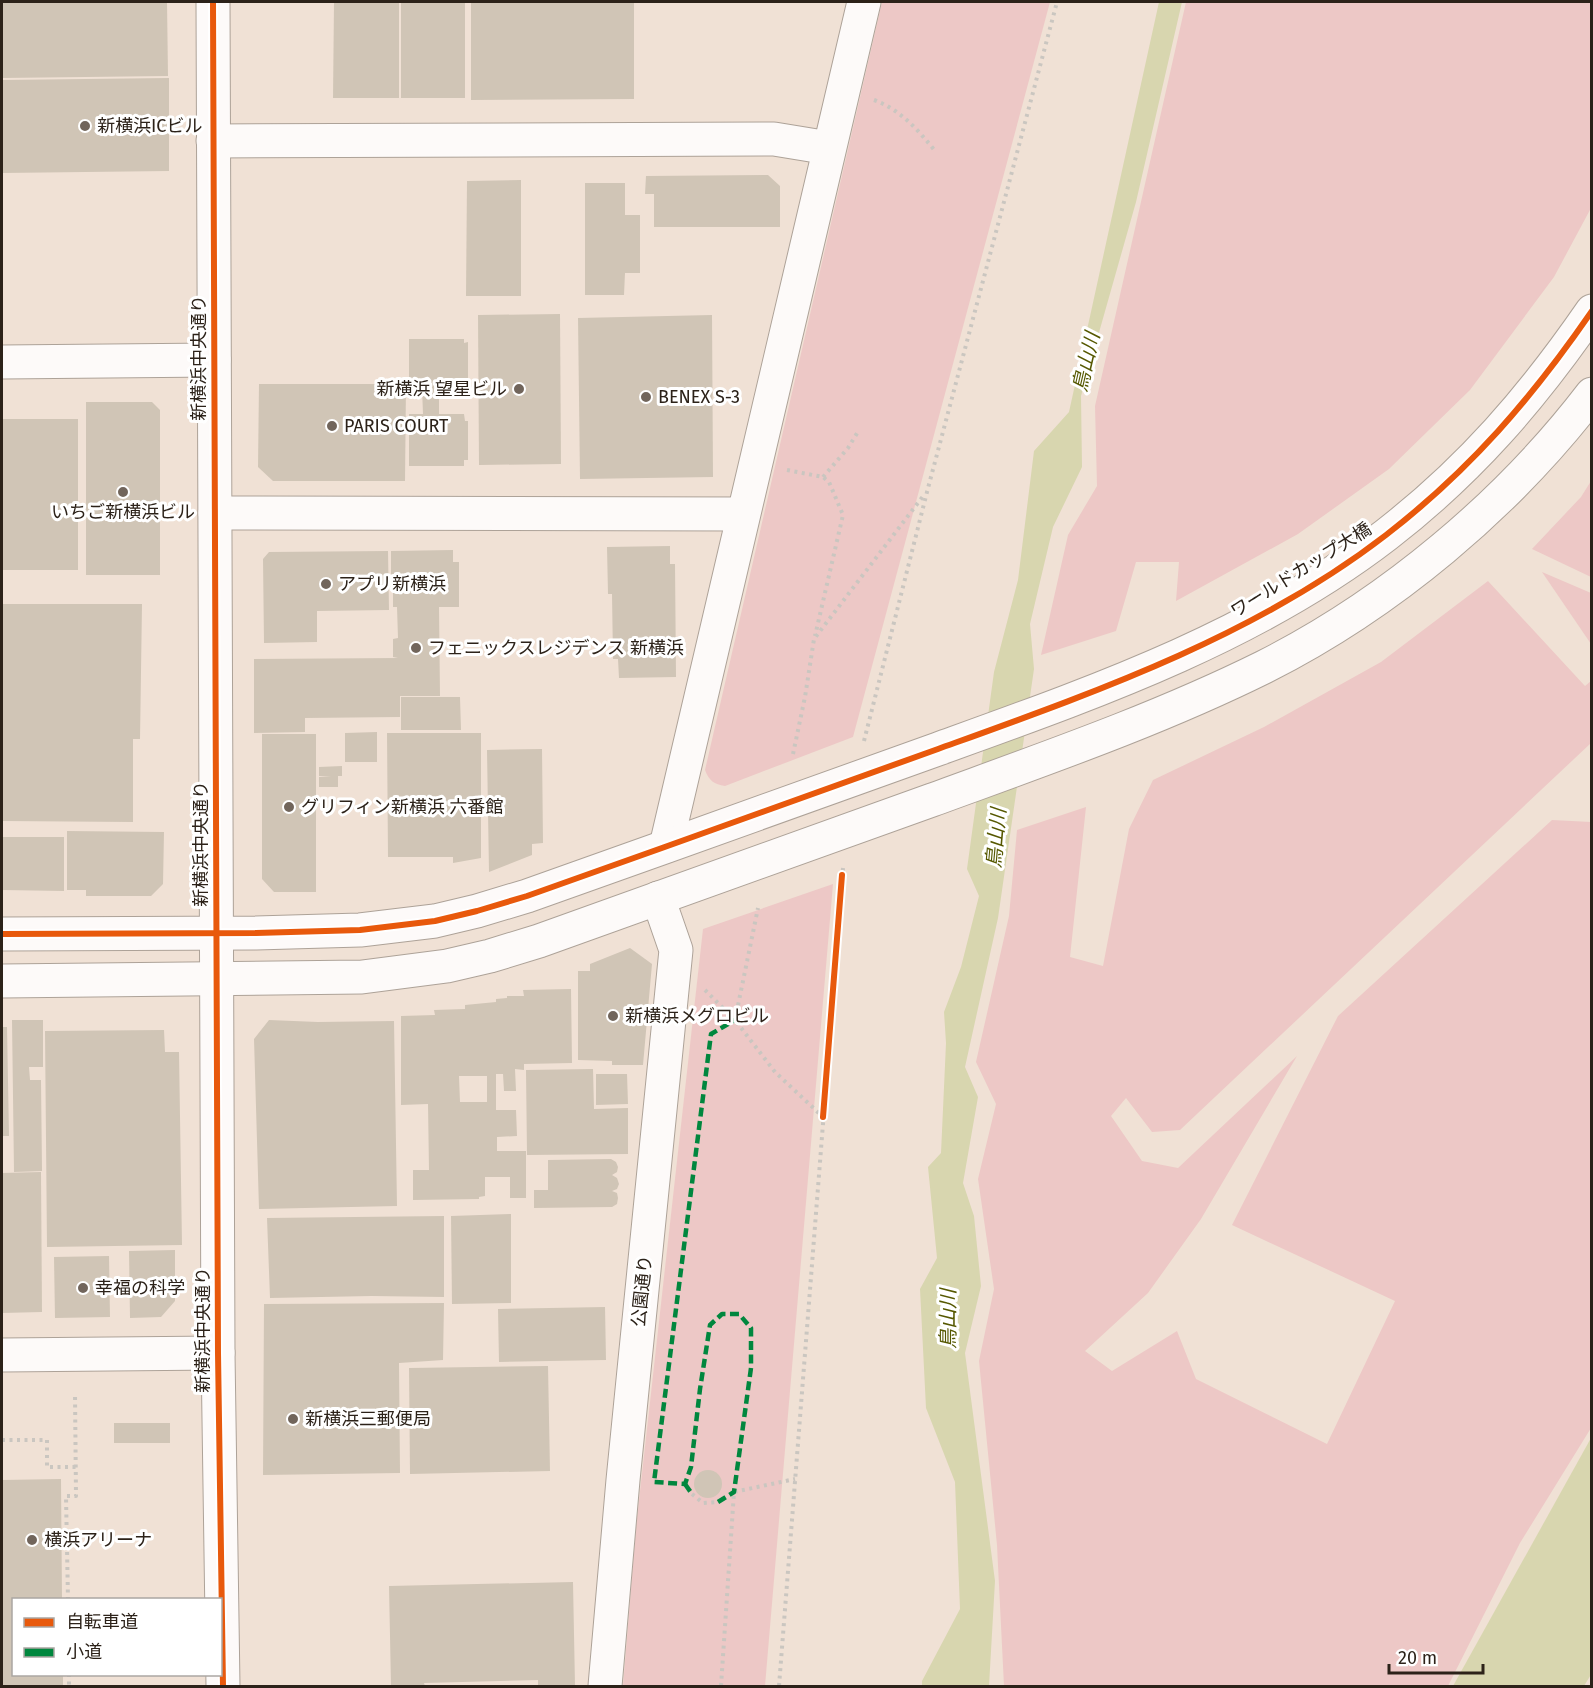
<svg xmlns="http://www.w3.org/2000/svg" width="1593" height="1688" font-family="'Fira Sans','Noto Sans JP',sans-serif">
<style>
.green{fill:#edc8c6}
.water{fill:#d8d6af}
.building{fill:#d0c5b6;fill-rule:evenodd}
.lines{fill:none;stroke-linecap:round;stroke-linejoin:round}
.minor-casing{stroke:#ada298;stroke-width:35}
.tertiary-casing{stroke:#ada298;stroke-width:35}
.path{stroke:#cac6c0;stroke-width:4;stroke-dasharray:3 4.5;stroke-linecap:butt}
.minor{stroke:#fdfaf9;stroke-width:33}
.tertiary{stroke:#fdfaf9;stroke-width:33}
.quiet{stroke:#00873e;stroke-width:4.5;stroke-dasharray:9 4.5;stroke-linecap:butt}
.cycleway-casing{stroke:#fff;stroke-width:10}
.cycleway{stroke:#e8590c;stroke-width:6}
.poi-dot{fill:#71655b;stroke:#fff;stroke-width:2}
.labels{text-anchor:middle;stroke-width:6;stroke-linejoin:round;paint-order:stroke}
.poi-label{font-size:18px;fill:#2c2219;stroke:#fff;text-anchor:start}
.street-label{font-size:18px;fill:#2c2219;stroke:#fff}
.water-label{font-size:20px;font-style:italic;fill:#565801;stroke:#fff}
</style>
<rect width="100%" height="100%" fill="#f0e1d5"/>
<g class="green">
<path d="M 882,2 L 1050,2 L 853,737 L 725,786 C 714,784 709,781 705,770 Z"/>
<polygon points="1186,2 1591,2 1591,208 1554,277 1470,390 1389,469 1298,534 1176,601 1179,562 1136,562 1116,631 1041,655 1068,535 1097,486 1095,406"/>
<polygon points="1591,481 1591,577 1532,549 1581,497"/>
<polygon points="1542,572 1591,593 1591,644"/>
<polygon points="1488,581 1585,686 1591,681 1591,743 1180,1130 1152,1132 1126,1098 1111,1116 1142,1161 1178,1168 1297,1056 1201,1219 1148,1293 1085,1351 1112,1371 1177,1331 1196,1379 1327,1444 1395,1301 1232,1225 1338,1016 1552,820 1591,822 1591,1428 1520,1543 1448,1686 1004,1686 997,1545 979,1361 994,1289 978,1179 996,1104 976,1062 1009,916 1017,830 1086,807 1070,957 1103,966 1129,829 1153,780 1264,727 1381,662"/>
<polygon points="833,884 765,1686 623,1686 636,1527 703,929"/>
</g>
<g class="water">
<polygon points="1159,2 1182,2 1136,202 1081,396 1082,467 1053,527 1030,624 1034,669 998,918 965,1067 978,1097 963,1183 974,1216 981,1286 965,1353 995,1581 989,1686 922,1686 922,1681 960,1609 955,1482 926,1408 920,1289 937,1258 928,1167 941,1153 946,1043 944,1012 961,967 979,896 967,869 994,672 1018,580 1034,451 1069,412"/>
<polygon points="1591,1438 1592,1673 1584,1686 1453,1686"/>
</g>
<g class="building">
<polygon points="2,2 167,2 168,76 2,78"/>
<polygon points="334,2 399,2 399,98 333,98"/>
<rect x="401" y="2" width="64" height="96"/>
<polygon points="471,2 634,2 634,99 471,100"/>
<polygon points="169,78 169,171 2,173 2,80"/>
<polygon points="768,175 780,186 780,227 654,227 654,194 645,194 646,176"/>
<polygon points="521,180 521,296 466,296 467,181"/>
<polygon points="585,183 625,183 625,215 640,215 640,273 625,273 624,295 585,295"/>
<polygon points="560,314 561,464 479,465 478,315"/>
<polygon points="712,315 713,477 580,479 578,318"/>
<polygon points="409,339 464,339 464,343 468,342 468,382 463,382 463,388 439,387 439,414 464,414 465,421 468,421 468,460 464,460 464,466 409,466 409,414 423,414 422,388 409,388"/>
<polygon points="259,384 406,384 405,481 273,481 258,467"/>
<polygon points="86,402 152,402 160,410 160,575 86,575"/>
<rect x="2" y="419" width="76" height="151"/>
<polygon points="670,546 670,564 675,564 676,677 619,678 618,659 613,659 612,594 608,594 607,547"/>
<polygon points="453,550 453,562 459,562 459,607 439,607 440,696 400,696 400,717 305,718 305,732 254,733 254,659 398,658 393,657 393,639 398,638 397,607 393,607 393,590 391,590 391,551"/>
<polygon points="388,551 389,610 317,611 317,642 264,643 263,559 269,552"/>
<polygon points="2,604 142,604 140,739 133,739 133,822 2,821"/>
<polygon points="401,697 460,697 461,730 401,730"/>
<polygon points="377,732 377,762 345,762 345,733"/>
<polygon points="387,733 481,733 481,858 453,863 453,857 388,857"/>
<polygon points="262,734 316,734 316,892 274,892 262,879"/>
<polygon points="542,749 543,843 532,844 532,855 489,872 487,750"/>
<polygon points="342,766 342,776 338,776 338,787 319,787 319,777 331,776 319,776 319,767"/>
<polygon points="67,831 164,832 163,884 151,896 86,896 86,890 67,890"/>
<polygon points="2,837 64,837 64,891 2,890"/>
<polygon points="630,948 652,964 643,1065 612,1065 612,1061 578,1060 578,971 590,971 590,964"/>
<path d="M 571,989 L 572,1063 L 524,1064 L 524,1070 L 515,1069 L 516,1091 L 504,1091 L 503,1074 L 496,1074 L 496,1110 L 516,1110 L 517,1136 L 497,1137 L 497,1151 L 526,1151 L 526,1198 L 510,1198 L 510,1177 L 485,1177 L 485,1196 L 479,1197 L 479,1199 L 413,1200 L 413,1170 L 429,1170 L 428,1104 L 401,1105 L 401,1016 L 435,1015 L 434,1010 L 465,1009 L 465,1005 L 496,1002 L 496,999 L 507,998 L 507,996 L 524,996 L 523,990 ZM 459,1076 L 487,1076 L 487,1102 L 460,1102 Z"/>
<polygon points="12,1020 43,1020 43,1067 29,1067 30,1080 41,1080 42,1171 14,1172"/>
<polygon points="269,1020 318,1022 394,1021 397,1206 259,1209 254,1039"/>
<polygon points="2,1027 7,1027 9,1136 2,1136"/>
<polygon points="164,1030 165,1052 179,1052 182,1245 47,1247 45,1031"/>
<polygon points="593,1069 594,1109 628,1108 628,1154 527,1155 526,1070"/>
<polygon points="596,1074 627,1074 628,1104 596,1105"/>
<polygon points="611,1159 616,1162 618,1167 617,1172 612,1175 617,1178 619,1184 617,1189 612,1191 617,1193 618,1198 617,1204 612,1207 534,1208 534,1190 548,1190 548,1160"/>
<polygon points="41,1172 42,1312 2,1313 2,1173"/>
<polygon points="511,1214 511,1303 452,1304 451,1216"/>
<polygon points="444,1216 444,1297 372,1296 270,1298 267,1218"/>
<polygon points="175,1250 175,1301 161,1317 130,1318 129,1251"/>
<polygon points="109,1256 110,1317 55,1318 54,1257"/>
<polygon points="444,1303 443,1360 399,1363 400,1473 263,1475 264,1304"/>
<polygon points="605,1307 606,1360 499,1362 498,1309"/>
<polygon points="548,1366 550,1471 410,1474 409,1368"/>
<rect x="114" y="1423" width="56" height="20"/>
<circle cx="708" cy="1484" r="14"/>
<polygon points="61,1479 62,1600 14,1600 14,1674 63,1674 63,1686 2,1686 2,1480"/>
<polygon points="573,1582 575,1686 538,1686 538,1680 424,1683 425,1686 391,1686 389,1586"/>
</g>
<g class="lines">
<g class="minor-casing">
<g id="minor">
<polyline points="666,846 864,2"/>
<polyline points="605,1686 623,1480 676,950 658,898"/>
</g>
</g>
<g class="tertiary-casing">
<g id="tertiary">
<polyline points="213,2 218,1353 223,1686"/>
<polyline points="213,141 774,139 829,148"/>
<polyline points="2,362 214,360"/>
<polyline points="215,513 743,514"/>
<path d="M 2,934 L 256,933 L 360,930 L 435,921 L 477,911 L 527,896 C 664,847 801,799 938,749 C 1093,693 1254,637 1386,535 C 1470,470 1532,398 1592,311"/>
<path d="M 2,981 L 362,977 L 447,966 L 490,956 L 539,941 C 670,895 801,848 932,800 C 1044,759 1157,720 1264,667 C 1389,604 1507,505 1592,394"/>
<polyline points="2,1355 218,1353"/>
</g>
</g>
<g class="path">
<path d="M 874,100 C 901,110 918,130 936,152"/>
<polyline points="787,470 823,477 829,482 843,515 815,636"/>
<polyline points="823,477 848,448 859,430"/>
<polyline points="864,741 927,492 1057,2"/>
<polyline points="793,754 805,697 814,639 924,495"/>
<polyline points="705,990 735,1020 775,1072 822,1116"/>
<polyline points="735,1020 758,908"/>
<polyline points="2,1440 47,1440 47,1467 76,1467"/>
<polyline points="692,1494 703,1503 718,1502"/>
<polyline points="68,1600 66,1496 76,1496 75,1394"/>
<polyline points="69,1674 69,1686"/>
<polyline points="721,1686 734,1492 795,1479"/>
<polyline points="779,1686 843,868"/>
</g>
<use href="#minor" class="minor"/>
<use href="#tertiary" class="tertiary"/>
<g class="quiet">
<polyline points="685,1484 692,1494"/>
<polyline points="718,1502 734,1492 751,1368 751,1328 739,1314 722,1314 710,1325 700,1389 691,1467 685,1484 654,1482 711,1034 735,1020"/>
</g>
<g class="cycleway-casing">
<g id="cycleway">
<polyline points="213,2 218,1353 223,1686"/>
<path d="M 2,934 L 256,933 L 360,930 L 435,921 L 477,911 L 527,896 C 664,847 801,799 938,749 C 1093,693 1254,637 1386,535 C 1470,470 1532,398 1592,311"/>
<polyline points="823,1117 842,875"/>
</g>
</g>
<use href="#cycleway" class="cycleway"/>
</g>
<g class="poi-dot">
<circle cx="85" cy="126" r="6"/>
<circle cx="519" cy="389" r="6"/>
<circle cx="646" cy="397" r="6"/>
<circle cx="332" cy="426" r="6"/>
<circle cx="123" cy="492" r="6"/>
<circle cx="326" cy="584" r="6"/>
<circle cx="416" cy="648" r="6"/>
<circle cx="289" cy="807" r="6"/>
<circle cx="613" cy="1016" r="6"/>
<circle cx="83" cy="1288" r="6"/>
<circle cx="293" cy="1419" r="6"/>
<circle cx="32" cy="1540" r="6"/>
</g>
<g class="labels">
<g class="poi-label">
<text x="97" y="132">新横浜ICビル</text>
<text x="507" y="395" text-anchor="end">新横浜 望星ビル</text>
<text x="658" y="403">BENEX S-3</text>
<text x="344" y="432">PARIS COURT</text>
<text x="123" y="518" text-anchor="middle">いちご新横浜ビル</text>
<text x="338" y="590">アプリ新横浜</text>
<text x="428" y="654">フェニックスレジデンス 新横浜</text>
<text x="301" y="813">グリフィン新横浜 六番館</text>
<text x="625" y="1022">新横浜メグロビル</text>
<text x="95" y="1294">幸福の科学</text>
<text x="305" y="1425">新横浜三郵便局</text>
<text x="44" y="1546">横浜アリーナ</text>
</g>
<g class="street-label">
<text transform="translate(199 358) rotate(-90)" y="6">新横浜中央通り</text>
<text transform="translate(1301 570) rotate(-32)" y="6">ワールドカップ大橋</text>
<text transform="translate(201 844) rotate(-90)" y="6">新横浜中央通り</text>
<text transform="translate(642 1291) rotate(-84)" y="6">公園通り</text>
<text transform="translate(203 1330) rotate(-90)" y="6">新横浜中央通り</text>
</g>
<g class="water-label">
<text transform="translate(1086 362) rotate(-77)" y="7">鳥山川</text>
<text transform="translate(996 838) rotate(-85)" y="7">鳥山川</text>
<text transform="translate(948 1319) rotate(-90)" y="7">鳥山川</text>
</g>
</g>
<rect width="1593" height="1688" fill="none" stroke="#2c2219" stroke-width="6"/>
<rect x="12" y="1598" width="210" height="78" fill="#ffffff" stroke="#aba7a3" stroke-width="1.5"/>
<rect x="24" y="1618" width="30" height="9" fill="#e8590c" stroke="#aba7a3" stroke-width="1.5"/>
<text x="66" y="1628" font-size="18" fill="#2c2219">自転車道</text>
<rect x="24" y="1648" width="30" height="9" fill="#00873e" stroke="#aba7a3" stroke-width="1.5"/>
<text x="66" y="1658" font-size="18" fill="#2c2219">小道</text>
<path d="M1389 1664v9h94v-9" fill="none" stroke="#2c2219" stroke-width="3"/>
<text x="1398" y="1664" font-size="18" fill="#2c2219" stroke="#ffffff" stroke-width="4.5" paint-order="stroke">20 m</text>
</svg>
